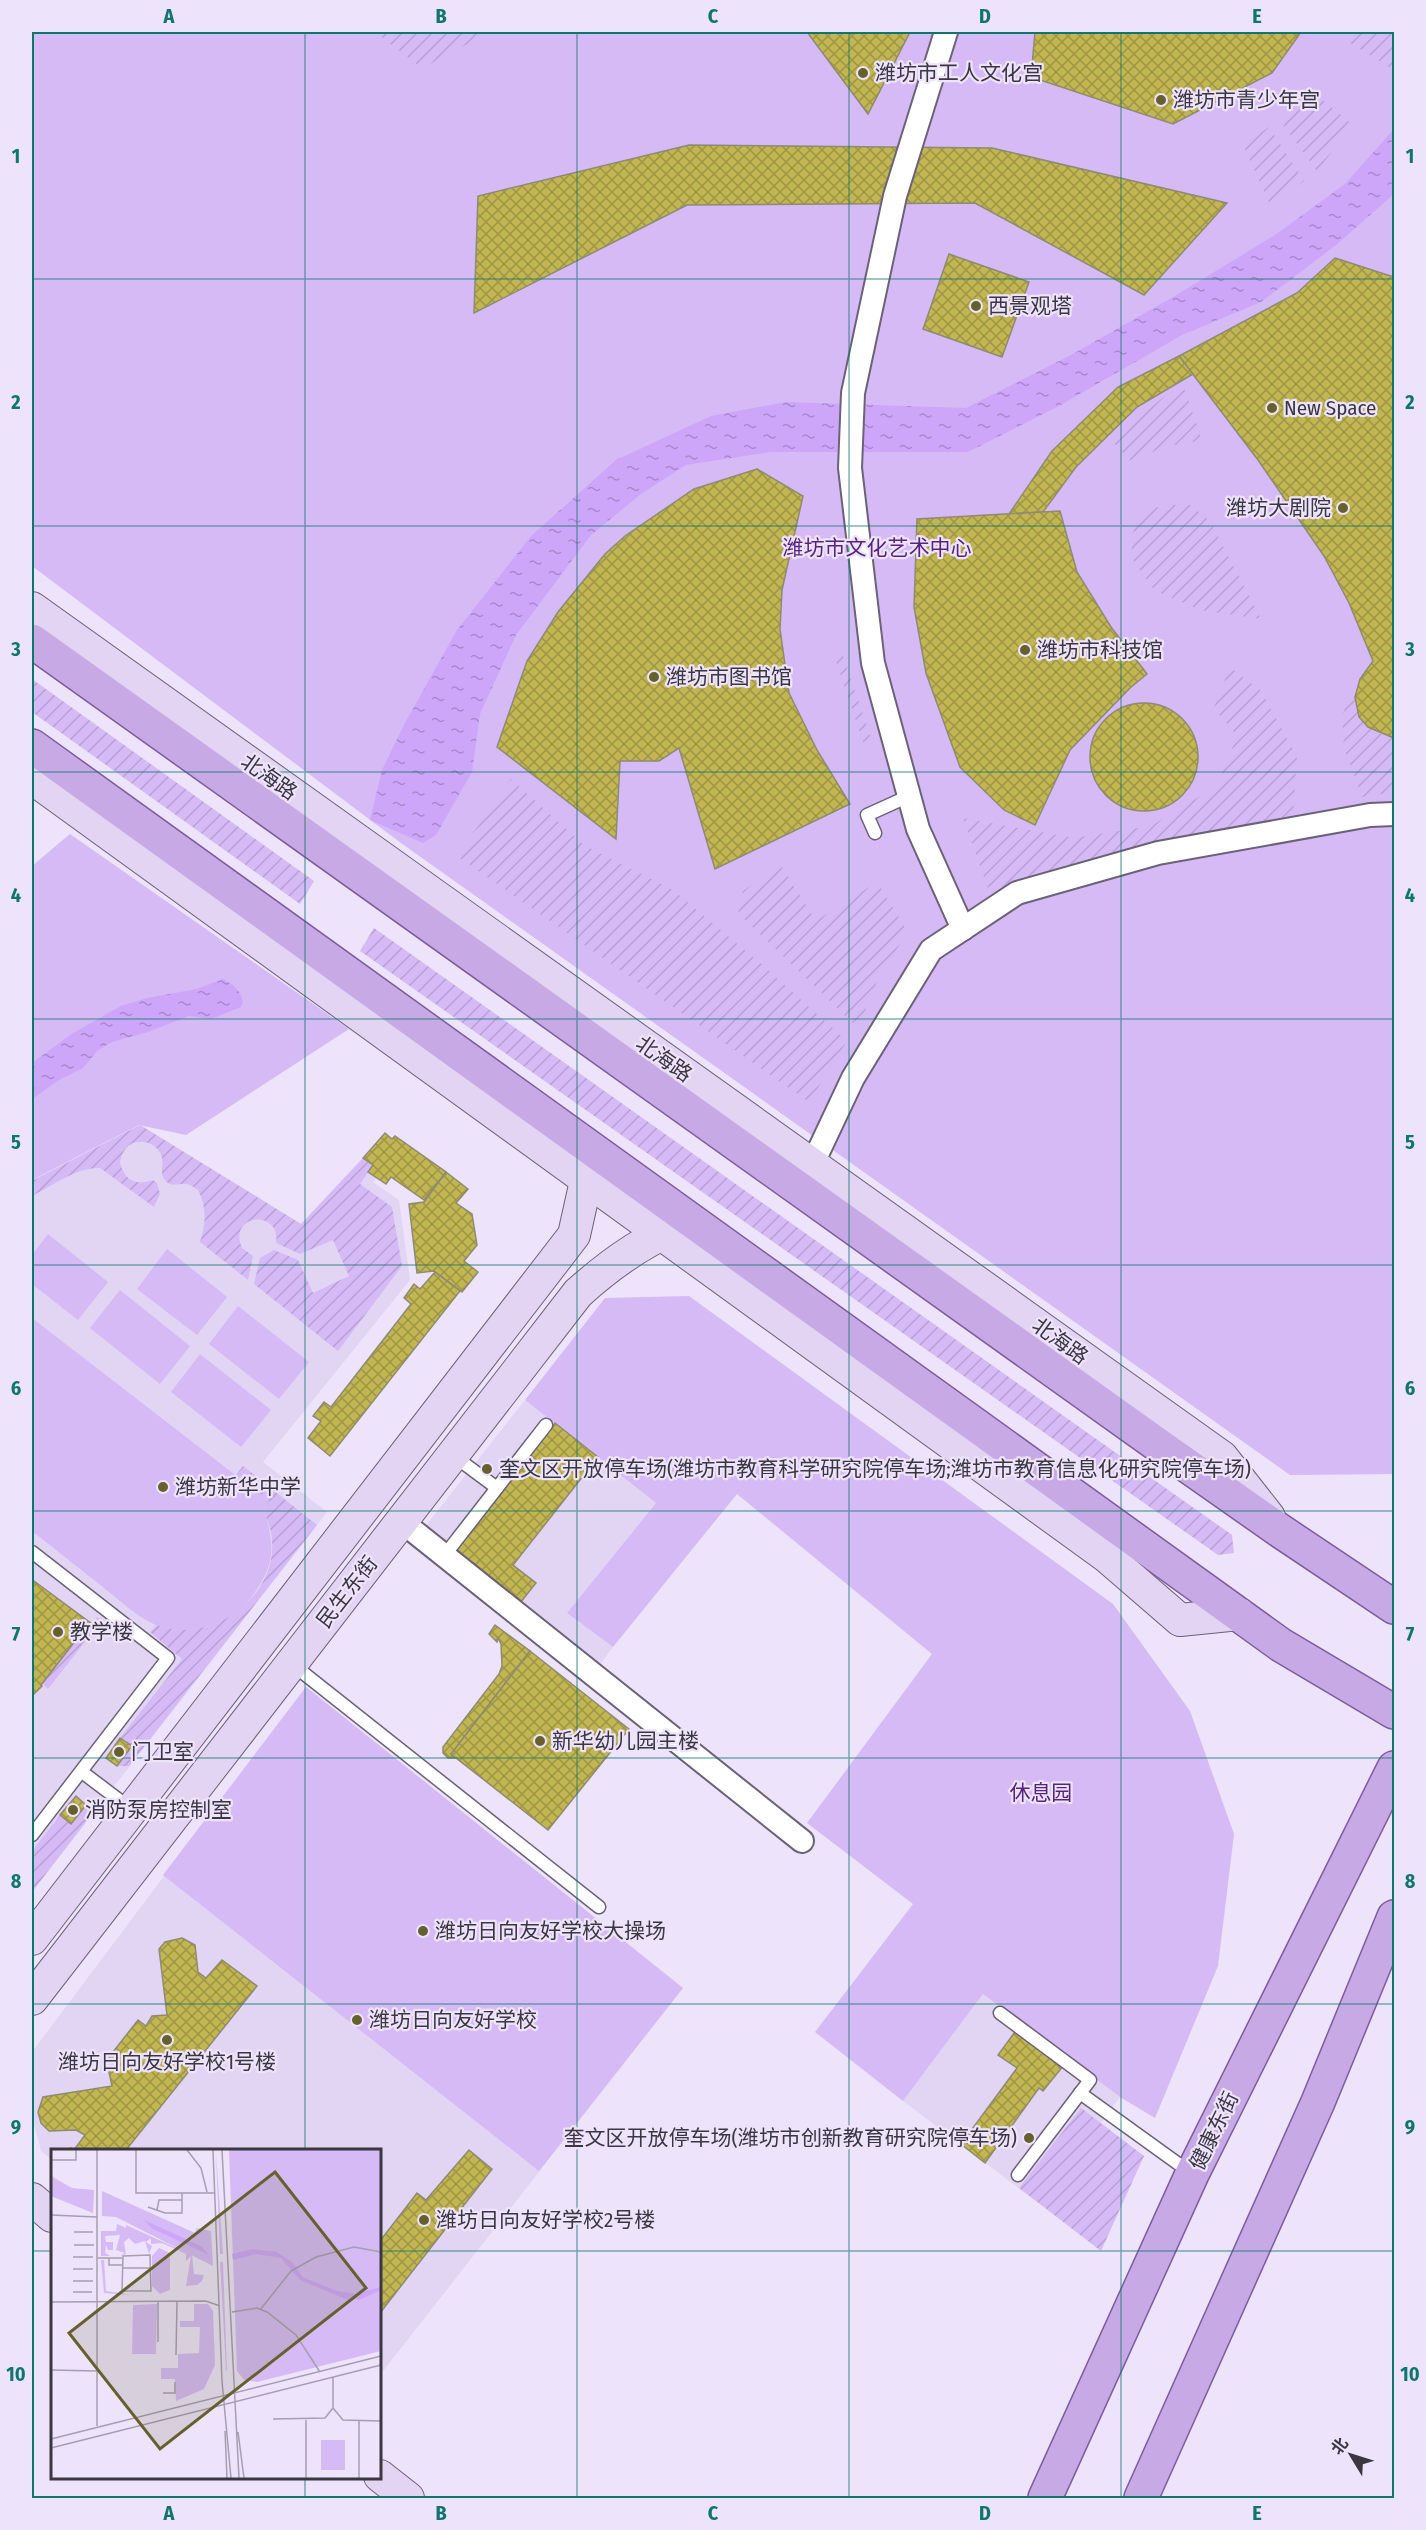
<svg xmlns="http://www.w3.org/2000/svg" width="1426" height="2530" font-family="'Fira Sans Condensed','Noto Sans SC',sans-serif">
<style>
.built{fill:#e2d5f3}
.park{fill:#d5baf6}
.garden{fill:url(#garden-furrows)}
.water{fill:url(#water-ripples)}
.building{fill:url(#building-cross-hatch);stroke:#8d8b74;stroke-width:1.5}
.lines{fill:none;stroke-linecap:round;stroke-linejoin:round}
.lane-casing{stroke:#6b6277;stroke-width:15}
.street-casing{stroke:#6b6277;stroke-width:26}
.secondary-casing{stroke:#6b6277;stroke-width:34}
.primary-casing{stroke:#7d5ba0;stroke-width:36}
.lane{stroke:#fff;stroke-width:12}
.street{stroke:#fff;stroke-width:22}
.secondary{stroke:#e2d4f2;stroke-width:32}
.primary{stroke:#c6a9e5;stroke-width:33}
.grid{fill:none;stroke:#0f766e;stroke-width:1.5;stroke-opacity:0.55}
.poi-dot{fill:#65602d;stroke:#ede3fb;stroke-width:2}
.labels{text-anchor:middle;stroke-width:4.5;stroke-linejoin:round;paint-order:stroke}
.poi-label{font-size:21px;fill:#3b3741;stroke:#ede3fb;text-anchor:start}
.park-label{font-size:21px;fill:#572382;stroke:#ede3fb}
.street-label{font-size:21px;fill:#3b3741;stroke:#ede3fb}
.inset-road{fill:none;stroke:#a69eb1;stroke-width:1.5}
.view{fill:#65602d;fill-opacity:0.15;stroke:#65602d;stroke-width:3}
.inset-edge{fill:none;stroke:#3b3741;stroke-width:3}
.neatline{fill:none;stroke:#0f766e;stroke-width:2}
.grid-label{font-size:20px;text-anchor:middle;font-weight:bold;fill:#0f766e}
</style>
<defs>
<pattern id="garden-furrows" width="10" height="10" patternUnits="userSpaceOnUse" patternTransform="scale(1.5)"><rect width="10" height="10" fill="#d5baf6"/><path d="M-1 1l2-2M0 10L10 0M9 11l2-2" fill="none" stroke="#b8a0d4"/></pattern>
<pattern id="water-ripples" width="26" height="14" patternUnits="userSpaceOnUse" patternTransform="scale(1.5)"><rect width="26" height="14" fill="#cda6fa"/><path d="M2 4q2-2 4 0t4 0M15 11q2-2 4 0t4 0" fill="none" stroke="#a888cc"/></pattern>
<pattern id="building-cross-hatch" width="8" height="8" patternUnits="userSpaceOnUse" patternTransform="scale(1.5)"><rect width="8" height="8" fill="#c1b651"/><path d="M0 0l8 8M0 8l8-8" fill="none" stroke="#9e9545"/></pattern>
</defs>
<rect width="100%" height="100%" fill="#ede3fb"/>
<g class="built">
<polygon points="140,1125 301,1224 363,1158 369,1172 376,1177 373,1182 399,1200 410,1280 263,1462 327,1512 32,1892 32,1180"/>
<polygon points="525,1400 656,1503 567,1613 613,1647 585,1684 412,1543"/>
<polygon points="306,1687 683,1988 380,2375 380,2150 52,2150 52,2160 41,2151 32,2116 32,2052"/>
<polygon points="983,1994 1120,2097 1040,2204 903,2101"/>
</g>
<g class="park">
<polygon points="32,32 1394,32 1394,1474 1290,1475 401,843 32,566"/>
<polygon points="70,834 349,1029 186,1135 139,1125 32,1180 32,866"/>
<polygon points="48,1234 108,1282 78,1320 32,1284 32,1255"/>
<polygon points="167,1249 227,1297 197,1335 137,1289"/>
<polygon points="120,1290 190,1346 160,1384 90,1328"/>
<polygon points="689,1296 1113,1604 1190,1711 1234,1834 1218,1966 1155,2118 1120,2097 983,1994 903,2101 815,2032 913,1904 807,1823 932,1654 737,1494 613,1647 567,1613 656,1503 525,1400 605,1298"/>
<polygon points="238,1306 309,1362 279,1399 209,1344"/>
<path d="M 32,1318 L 269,1501 L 264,1509 C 275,1549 276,1563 251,1598 C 232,1624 195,1635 165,1628 C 142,1622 122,1602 104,1588 C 80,1569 56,1550 32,1531 Z"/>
<polygon points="200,1354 271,1410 241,1447 171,1392"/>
<polygon points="306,1687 683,1988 539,2171 163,1875"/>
</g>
<g class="garden">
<polygon points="375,32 490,32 422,68"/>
<polygon points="1351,32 1394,32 1394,64 1392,69 1347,41"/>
<polygon points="1311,90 1353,125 1317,171 1281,122"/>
<polygon points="1269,127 1304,181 1271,207 1243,145"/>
<polygon points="1182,382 1202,440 1163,447 1132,462 1111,440"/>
<polygon points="1167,505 1190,505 1210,521 1261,619 1200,610 1154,590 1131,557 1134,528 1147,510"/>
<polygon points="842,653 872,741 863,742 834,655"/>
<polygon points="1230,667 1261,691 1297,757 1293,815 1089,862 989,891 963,818 1074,838 1151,826 1217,786 1237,736 1214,708"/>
<polygon points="32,679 314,881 300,904 32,712"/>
<path d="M 1360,679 C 1350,713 1360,730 1394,738 L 1394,792 L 1362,797 L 1344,747 L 1342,715 Z"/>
<polygon points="511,779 584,845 673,890 759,962 847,1041 809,1102 457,856"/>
<polygon points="780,864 816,921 877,882 908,932 880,974 858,1028 738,913 743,891"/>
<polygon points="374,928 1232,1535 1234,1553 1218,1555 360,951"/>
<path d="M 140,1125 L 301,1224 L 363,1158 L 373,1165 L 360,1184 L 392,1207 L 402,1266 L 338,1351 L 254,1284 L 260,1258 L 274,1250 L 298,1260 L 313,1293 L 349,1276 L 333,1240 L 300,1254 L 276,1243 C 281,1208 227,1214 242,1248 L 253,1256 L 248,1280 L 200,1242 C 206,1224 207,1207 198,1190 C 195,1188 190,1184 186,1184 C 179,1183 174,1187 168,1183 C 158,1175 164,1166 162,1157 C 158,1144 143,1138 131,1144 C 124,1148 121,1156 120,1163 C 125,1181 136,1186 153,1180 L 157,1183 L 160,1194 L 154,1207 L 100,1168 C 77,1167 52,1186 32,1196 L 32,1181 Z"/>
<path d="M 243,1466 L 317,1525 L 129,1766 L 117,1766 L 132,1746 L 120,1738 L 182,1659 L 150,1632 L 157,1625 C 210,1646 277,1598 272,1540 C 272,1530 266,1519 264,1509 L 269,1501 L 236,1475 Z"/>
<polygon points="97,1617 102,1620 48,1689 42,1683 76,1640 78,1641"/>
<polygon points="86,1805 92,1814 32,1892 32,1851 60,1815 71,1824"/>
<polygon points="1081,2108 1144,2156 1101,2251 1019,2188"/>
</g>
<g class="water">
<polygon points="1394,129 1394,194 1336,245 1261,302 1182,335 1059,406 968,452 771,452 686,465 641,494 591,535 516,635 480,714 472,772 436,835 423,843 370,820 382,770 405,723 457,630 531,536 616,460 711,416 786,402 966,408 1071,355 1178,294 1275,235 1345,184"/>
<path d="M 223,979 C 234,985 241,990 243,1003 L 241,1007 L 211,1019 L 189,1016 L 148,1032 L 112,1042 L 97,1051 L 83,1068 L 59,1080 L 32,1099 L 32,1063 L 73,1033 L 121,1006 L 147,998 L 197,989 Z"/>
</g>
<g class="building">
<polygon points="807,32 910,32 868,114"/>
<polygon points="1035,32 1301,32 1272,73 1173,124 1031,77"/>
<polygon points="689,145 992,148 1227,203 1144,295 975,203 687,205 474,313 478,196"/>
<polygon points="949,254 1029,282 1002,357 923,329"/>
<polygon points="1335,258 1394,277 1394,738 1368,727 1359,717 1355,697 1360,679 1373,661 1349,603 1324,556 1258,460 1179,356 1297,293"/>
<polygon points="1179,356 1193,374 1137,407 1076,467 1043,512 1009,514 1052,451 1118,387"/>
<polygon points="757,469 803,496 782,590 780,629 789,693 817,750 850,804 715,869 679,748 659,761 620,761 616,839 497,747 527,661 558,612 605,554 625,536 694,489"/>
<polygon points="1060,511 1077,572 1111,627 1147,674 1130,688 1070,750 1035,825 1004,810 960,767 926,673 914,607 917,519"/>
<circle cx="1144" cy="757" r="54"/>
<polygon points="385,1133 392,1139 395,1136 446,1172 424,1200 391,1177 386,1184 368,1172 373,1165 363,1158"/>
<polygon points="446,1172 468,1189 456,1203 472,1214 477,1245 464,1261 478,1272 462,1292 434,1271 417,1273 409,1204 424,1202"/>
<polygon points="435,1272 460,1291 330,1456 308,1438 321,1421 313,1416 324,1402 331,1407 411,1304 404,1298 414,1284 420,1289"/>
<polygon points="555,1423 598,1457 513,1565 536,1583 521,1602 455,1551"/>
<polygon points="34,1581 92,1624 78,1641 76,1640 41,1685 42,1686 32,1696 32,1584"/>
<polygon points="495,1625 530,1651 451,1754 456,1758 448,1758 443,1753 443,1747 499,1674 502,1666 501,1644 498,1638 497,1642 489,1634"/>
<polygon points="530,1651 629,1729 548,1830 451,1754"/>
<polygon points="120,1738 132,1746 117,1766 106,1758"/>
<polygon points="76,1796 86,1805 71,1824 60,1815"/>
<polygon points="182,1938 195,1945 198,1972 206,1978 222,1960 257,1986 126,2150 69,2150 71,2148 74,2150 85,2135 76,2130 49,2131 41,2123 38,2112 43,2097 112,2086 109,2072 117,2063 109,2057 138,2020 146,2026 152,2016 167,2015 159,1949 165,1942"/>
<polygon points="1017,2029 1064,2065 1043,2091 1039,2088 985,2163 961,2144 1017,2068 998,2055"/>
<polygon points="469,2150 492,2169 380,2313 380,2241 417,2193 426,2200"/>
</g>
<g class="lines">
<g class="lane-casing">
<g id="lane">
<polyline points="875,833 867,815 909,796"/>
<polyline points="454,1456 497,1488"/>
<polyline points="32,1552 168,1658 32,1835"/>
<polyline points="444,1556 546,1425"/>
<polyline points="292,1664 599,1907"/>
<polyline points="82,1772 131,1809"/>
<polyline points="1000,2013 1090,2080 1018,2175"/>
<polyline points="1080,2093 1191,2173"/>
</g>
</g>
<g class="street-casing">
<g id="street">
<polyline points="946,32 895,196 853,393 850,468 873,663 918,829 963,929"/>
<polyline points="812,1165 853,1078 931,950 1017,893 1158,853 1370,815 1394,814"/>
<polyline points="401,1521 802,1841"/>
</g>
</g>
<g class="secondary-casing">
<g id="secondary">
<polyline points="32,608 1222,1457 1269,1517"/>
<polyline points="32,778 1106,1556 1180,1620 1239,1614"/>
<polyline points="32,1939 574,1235 586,1181 586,1163"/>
<path d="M 32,1999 L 578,1293 C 608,1266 640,1242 678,1227"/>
<polyline points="32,2199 52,2216"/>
<polyline points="380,2476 408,2498"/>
</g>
</g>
<g class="primary-casing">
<g id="primary">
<polyline points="32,641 1158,1445 1279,1530 1394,1607"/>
<polyline points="32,746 1281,1645 1394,1712"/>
<polyline points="1045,2498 1192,2174 1394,1768"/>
<polyline points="1141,2498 1318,2102 1394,1917"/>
</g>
</g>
<use href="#lane" class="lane"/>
<use href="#street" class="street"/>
<use href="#secondary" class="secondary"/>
<use href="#primary" class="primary"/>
</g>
<path class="grid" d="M 305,32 L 305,2150M 577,32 L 577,2498M 849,32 L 849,2498M 1121,32 L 1121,2498M 32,279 L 1394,279M 32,526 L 1394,526M 32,772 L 1394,772M 32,1019 L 1394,1019M 32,1265 L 1394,1265M 32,1511 L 1394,1511M 32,1758 L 1394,1758M 32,2004 L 1394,2004M 32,2251 L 52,2251M 380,2251 L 1394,2251M 305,2478 L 305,2498"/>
<g class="poi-dot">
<circle cx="863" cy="73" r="6"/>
<circle cx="1161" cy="100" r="6"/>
<circle cx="976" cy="306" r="6"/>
<circle cx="1272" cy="408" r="6"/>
<circle cx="1343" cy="508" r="6"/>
<circle cx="1025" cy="650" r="6"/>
<circle cx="654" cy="677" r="6"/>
<circle cx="487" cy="1469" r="6"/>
<circle cx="163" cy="1487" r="6"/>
<circle cx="58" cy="1632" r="6"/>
<circle cx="540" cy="1741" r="6"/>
<circle cx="119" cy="1752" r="6"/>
<circle cx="73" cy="1810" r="6"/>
<circle cx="423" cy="1931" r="6"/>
<circle cx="357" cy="2020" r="6"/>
<circle cx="167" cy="2040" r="6"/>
<circle cx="1029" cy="2138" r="6"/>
<circle cx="424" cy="2220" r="6"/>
</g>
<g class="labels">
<g class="poi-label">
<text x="875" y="80">潍坊市工人文化宫</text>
<text x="1173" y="107">潍坊市青少年宫</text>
<text x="988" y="313">西景观塔</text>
<text x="1284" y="415">New Space</text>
<text x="1331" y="515" text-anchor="end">潍坊大剧院</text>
<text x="1037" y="657">潍坊市科技馆</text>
<text x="666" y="684">潍坊市图书馆</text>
<text x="499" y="1476">奎文区开放停车场(潍坊市教育科学研究院停车场;潍坊市教育信息化研究院停车场)</text>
<text x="175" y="1494">潍坊新华中学</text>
<text x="70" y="1639">教学楼</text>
<text x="552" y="1748">新华幼儿园主楼</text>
<text x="131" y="1759">门卫室</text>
<text x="85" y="1817">消防泵房控制室</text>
<text x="435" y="1938">潍坊日向友好学校大操场</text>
<text x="369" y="2027">潍坊日向友好学校</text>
<text x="167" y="2069" text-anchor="middle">潍坊日向友好学校1号楼</text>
<text x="1017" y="2145" text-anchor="end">奎文区开放停车场(潍坊市创新教育研究院停车场)</text>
<text x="436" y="2227">潍坊日向友好学校2号楼</text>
</g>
<g class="park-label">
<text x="877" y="555">潍坊市文化艺术中心</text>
<text x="1041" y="1800">休息园</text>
</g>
<g class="street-label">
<text transform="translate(269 777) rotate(35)" y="7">北海路</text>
<text transform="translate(664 1059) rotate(35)" y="7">北海路</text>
<text transform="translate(1060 1341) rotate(36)" y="7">北海路</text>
<text transform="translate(347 1592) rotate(-52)" y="7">民生东街</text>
<text transform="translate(1214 2131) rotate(-64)" y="7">健康东街</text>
</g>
</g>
<g transform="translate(51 2149)">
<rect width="330" height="330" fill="#ede3fb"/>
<path d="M 178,1 L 330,1 L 330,202 L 206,233 L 193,231 L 186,222 ZM 0,27 L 21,39 L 43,41 L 42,64 L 0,47 ZM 51,42 L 144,84 L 146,79 L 160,82 L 162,117 L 65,68 L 51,67 ZM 108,99 L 119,104 L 119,141 L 109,145 L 101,137 L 101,107 ZM 106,155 L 105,205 L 81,205 L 82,156 ZM 143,155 L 157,155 L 162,162 L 164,216 L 153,240 L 125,252 L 124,230 L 110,230 L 110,219 L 127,219 L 127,205 L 148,204 L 149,178 L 129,178 L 129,172 L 143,172 ZM 270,291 L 294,291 L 294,321 L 270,321 Z" fill="#d5baf6"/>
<path d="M 165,4 L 172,105 L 169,105 ZM 262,52 L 274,60 L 280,71 L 245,62 L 245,54 ZM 66,75 L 75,79 L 75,76 L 141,106 L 143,125 L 153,126 L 151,132 L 146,136 L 135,137 L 140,107 L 135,112 L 135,105 L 111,94 L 100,95 L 100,89 L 95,93 L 101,97 L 98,105 L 94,92 L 84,95 L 78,89 L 73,93 L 75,105 L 69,107 L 74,104 L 65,101 L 69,86 L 54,87 L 55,93 L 62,93 L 62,101 L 57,101 L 55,96 L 54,104 L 59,107 L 50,107 L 50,82 L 65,82 ZM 50,111 L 53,111 L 55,142 L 82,146 L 53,144 ZM 169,113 L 172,113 L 176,222 L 175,221 ZM 193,114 L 193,158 L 186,159 L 183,115 ZM 310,182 L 330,188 L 330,201 L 313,205 ZM 301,183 L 300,209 L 270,215 L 284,194 Z" fill="#d5baf6"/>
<path d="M 93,71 L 150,97 L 158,106 L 102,80 ZM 202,100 L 226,103 L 241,113 L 252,128 L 286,142 L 304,145 L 330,138 L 330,141 L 308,151 L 300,148 L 299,152 L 249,131 L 230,109 L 205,105 L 182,111 L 181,105 Z" fill="#cda6fa"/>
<path class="inset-road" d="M 46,1 L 46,277M 85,1 L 85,44 L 163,44M 136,1 L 150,19 L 156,43M 162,1 L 171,232 L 180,329M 171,1 L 188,329M 0,11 L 25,11 L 25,1M 97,58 L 114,64 L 131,64 L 131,44M 106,61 L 108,51 L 131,51M 0,66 L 46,68M 23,83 L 42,83M 23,96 L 43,96M 99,106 L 100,142 L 71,142 L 72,107 ZM 22,108 L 42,108M 47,109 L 71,109M 58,109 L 58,116 L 71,116M 71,119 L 99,119M 22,120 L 42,120M 22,132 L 42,132M 22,143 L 41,143M 0,153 L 155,152 L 169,157M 209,161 L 240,122 L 265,108 L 303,98 L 330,103M 181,163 L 206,159 L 216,163 L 245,186 L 269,223M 107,193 L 107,153M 125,206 L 126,153M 0,221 L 46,222M 112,244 L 124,244 L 124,233M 282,259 L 292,271 L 330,272M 222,270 L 274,269 L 282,259 L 282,228M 308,272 L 308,329M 174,282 L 176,329M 187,283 L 193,329M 0,290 L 330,207M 0,299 L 330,216M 255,329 L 255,271"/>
<path class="view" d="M 224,23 L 315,139 L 109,300 L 18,184 Z"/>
<rect width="330" height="330" class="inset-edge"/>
</g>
<rect width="1426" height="2530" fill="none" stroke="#ede3fb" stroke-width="66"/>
<g transform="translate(1351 2455) rotate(308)" stroke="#ede3fb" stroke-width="4.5" paint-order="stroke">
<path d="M0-4.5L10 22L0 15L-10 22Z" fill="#3b3741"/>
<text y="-9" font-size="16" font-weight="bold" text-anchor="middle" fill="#3b3741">北</text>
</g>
<rect x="33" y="33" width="1360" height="2464" class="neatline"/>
<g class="grid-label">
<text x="169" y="23">A</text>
<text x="441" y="23">B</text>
<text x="713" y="23">C</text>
<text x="985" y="23">D</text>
<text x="1257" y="23">E</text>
<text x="16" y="163">1</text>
<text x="1410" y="163">1</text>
<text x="16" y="409">2</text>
<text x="1410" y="409">2</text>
<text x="16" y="656">3</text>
<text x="1410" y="656">3</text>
<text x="16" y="902">4</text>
<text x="1410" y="902">4</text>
<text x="16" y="1149">5</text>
<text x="1410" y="1149">5</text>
<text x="16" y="1395">6</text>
<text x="1410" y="1395">6</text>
<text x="16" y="1641">7</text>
<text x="1410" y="1641">7</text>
<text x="16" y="1888">8</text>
<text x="1410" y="1888">8</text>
<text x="16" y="2134">9</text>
<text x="1410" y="2134">9</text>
<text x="16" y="2381">10</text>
<text x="1410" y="2381">10</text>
<text x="169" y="2520">A</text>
<text x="441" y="2520">B</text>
<text x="713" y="2520">C</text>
<text x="985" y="2520">D</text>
<text x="1257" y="2520">E</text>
</g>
</svg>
